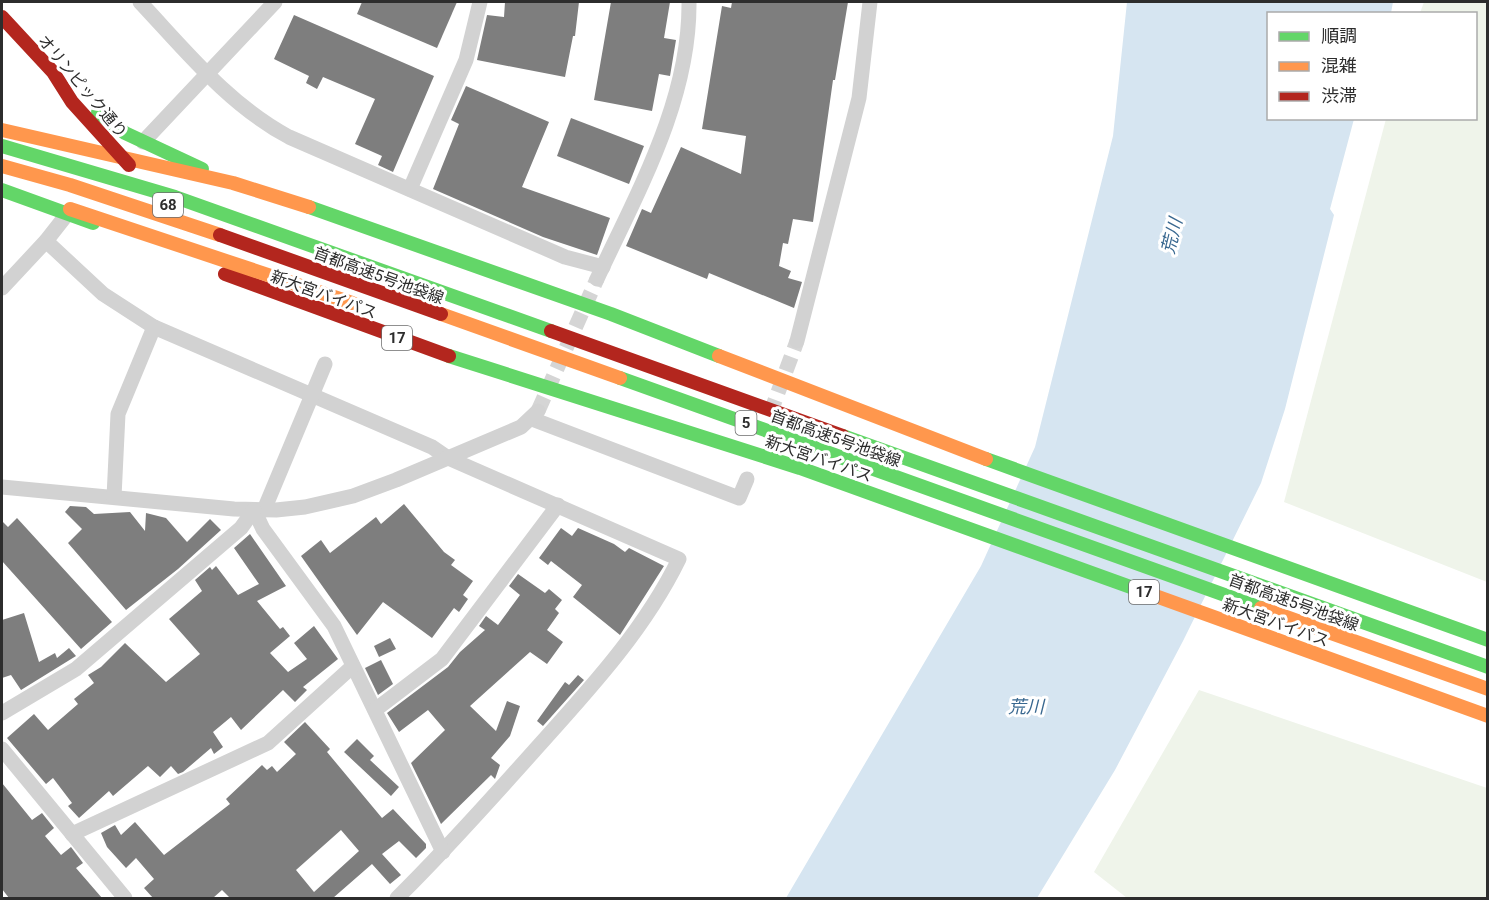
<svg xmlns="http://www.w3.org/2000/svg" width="1489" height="900" font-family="Roboto,'Noto Sans JP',sans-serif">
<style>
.green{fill:#eff4ea}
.water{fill:#d6e5f1}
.building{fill:#7e7e7e;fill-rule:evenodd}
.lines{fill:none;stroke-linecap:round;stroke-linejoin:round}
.street-tunnel{stroke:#d5d5d5;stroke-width:15;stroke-dasharray:15 8;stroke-linecap:butt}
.street{stroke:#d2d2d2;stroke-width:15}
.fast{stroke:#63d668;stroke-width:14}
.slow{stroke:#ff974d;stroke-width:14}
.jam{stroke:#b3261e;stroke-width:14}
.fast-bridge{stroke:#63d668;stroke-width:14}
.slow-bridge{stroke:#ff974d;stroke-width:14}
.jam-bridge{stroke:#b3261e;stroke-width:14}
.labels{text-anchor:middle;stroke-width:6;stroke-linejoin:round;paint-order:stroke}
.shield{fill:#fff;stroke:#6c6c6c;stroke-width:1.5}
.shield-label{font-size:15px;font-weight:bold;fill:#2d2d2d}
.street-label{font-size:16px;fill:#2d2d2d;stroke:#fff}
.water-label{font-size:18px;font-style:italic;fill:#396890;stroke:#fff}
</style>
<rect width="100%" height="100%" fill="#fff"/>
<g class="green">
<polygon points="1424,2 1487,2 1487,582 1284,502 1386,119 1476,118 1476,14 1420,13"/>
<polygon points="1199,690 1487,788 1487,898 1127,898 1094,872"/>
</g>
<polygon class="water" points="1127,2 1393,2 1391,13 1268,14 1268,118 1354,119 1330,209 1334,215 1285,409 1261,483 1183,641 1115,770 1037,898 786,898 981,566 1035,447 1113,136"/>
<g class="building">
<polygon points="362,2 457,2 437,48 357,14"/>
<polygon points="505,2 579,2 575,36 573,36 565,77 477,60 487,15 504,17"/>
<polygon points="611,2 670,2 664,38 676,40 670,76 659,74 652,111 594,100"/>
<polygon points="732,2 848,2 835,80 833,80 813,222 793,219 788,244 783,243 779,266 791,271 788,278 802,282 794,308 709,273 707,279 626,246 642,209 651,213 681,147 741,174 746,136 702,129 722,6 731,8"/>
<polygon points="294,15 434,76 393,172 378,165 382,156 355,144 375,99 323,77 317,89 306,83 309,76 274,59"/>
<polygon points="466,86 549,122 522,187 610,218 597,255 543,237 433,189 459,124 451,120"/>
<polygon points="571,118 644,146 629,184 557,156"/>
<polygon points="404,504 444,552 455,560 451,565 473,581 463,595 468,599 459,612 454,608 432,638 383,602 357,635 301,556 321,540 330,553 376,517 381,524"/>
<polygon points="70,506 86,507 94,514 130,512 145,531 146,513 166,518 187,542 210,519 221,530 178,569 126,610 68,543 82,529 65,512"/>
<polygon points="17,518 112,622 81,649 2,561 2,521 8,527"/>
<polygon points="561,528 572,536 578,528 614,544 625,552 629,548 664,566 620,635 573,597 582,585 551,561 548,565 539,558"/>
<polygon points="250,534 286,586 257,601 280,629 283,627 290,636 270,653 288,672 307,659 294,643 314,626 338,659 303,687 307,690 295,702 283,690 241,730 231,717 213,732 223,747 214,754 211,748 183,772 178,774 171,766 160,777 148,766 113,796 109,791 79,818 68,806 72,803 53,778 46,784 7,738 34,714 48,730 78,704 74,699 94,683 88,675 101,667 125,643 166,682 200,654 169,619 202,591 195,580 210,567 212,570 216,566 238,595 259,584 234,548"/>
<polygon points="518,574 545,593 549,589 562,600 555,609 559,613 547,630 563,642 547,664 530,652 470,706 496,731 507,701 520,706 510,736 491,758 500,765 495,779 491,775 441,824 411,763 445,730 428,710 399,732 387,713 448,667 460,652 485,630 479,626 486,616 498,625 520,595 509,586"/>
<polygon points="24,613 39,662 55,653 57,658 69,648 76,656 21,690 11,675 2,678 2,620"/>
<polygon points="390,638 396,649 379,657 374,646"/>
<polygon points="381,660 393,684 378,695 365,668"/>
<polygon points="578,675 584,680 543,726 537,721 565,682 569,685"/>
<path d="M 305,722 L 330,749 L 327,752 L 382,818 L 393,809 L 426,844 L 426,848 L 416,858 L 399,841 L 382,854 L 401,875 L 390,884 L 372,864 L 333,898 L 230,898 L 222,890 L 213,898 L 153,898 L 144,888 L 154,879 L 136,858 L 126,868 L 107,847 L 101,833 L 115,825 L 121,835 L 135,822 L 164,855 L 230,804 L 226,799 L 262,765 L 267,770 L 272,766 L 277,772 L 296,754 L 284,742 ZM 341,830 L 359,851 L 314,892 L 296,870 Z"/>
<polygon points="357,739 374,756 370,760 399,787 391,796 344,752"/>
<polygon points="2,783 32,820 42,813 54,828 45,836 61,855 71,847 83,863 76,868 102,898 9,898 2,889"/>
</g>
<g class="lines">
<g class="street-tunnel">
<polyline points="538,411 597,279"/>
<polyline points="770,414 797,341"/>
</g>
<g class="street">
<path d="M 140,2 C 186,51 229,105 289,137 L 565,257 L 603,267"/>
<polyline points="143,142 275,2"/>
<polyline points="410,189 466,60 480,2"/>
<path d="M 46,241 L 103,294 L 154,327 L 432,447 L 448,458 L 679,559 C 644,631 587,692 534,751 C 489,801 445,851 397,898"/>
<path d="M 597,279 C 638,191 690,100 689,2"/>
<polyline points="2,288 46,241 68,213"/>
<polyline points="797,341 859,98 870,2"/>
<polyline points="532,419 739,498 747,479"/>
<polyline points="2,487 234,509 276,510 305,507 353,496 396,480 521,427 538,411"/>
<polyline points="114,497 118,414 154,327"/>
<polyline points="254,510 263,529 334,626 443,852"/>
<polyline points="264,510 325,364"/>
<polyline points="375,710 442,659 558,505"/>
<polyline points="2,713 76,669 241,528 254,510"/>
<polyline points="2,749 125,898"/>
<polyline points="72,834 268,743 353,666"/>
</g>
<g class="fast">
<polyline points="98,112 125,133 202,169"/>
<polyline points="2,190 93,223"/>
<polyline points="309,207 611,314 719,356"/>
<polyline points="449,356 800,468 1150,594"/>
<polyline points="986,459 1488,640"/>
</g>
<g class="slow">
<polyline points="2,130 233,183 309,207"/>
<polyline points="719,356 986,459"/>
<polyline points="1150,594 1488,716"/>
</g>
<g class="jam">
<polyline points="2,17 53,72 72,102 129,165"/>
<polyline points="225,274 449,356"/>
</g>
<g class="fast-bridge">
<polyline points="2,146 175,197 551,331"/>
<polyline points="620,378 1261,608"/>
<polyline points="843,436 1488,667"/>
</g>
<g class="slow-bridge">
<polyline points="2,166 70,185 220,235"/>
<polyline points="70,209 352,303"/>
<polyline points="441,314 620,378"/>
<polyline points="1261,608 1488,689"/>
</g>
<g class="jam-bridge">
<polyline points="220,235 441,314"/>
<polyline points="551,331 843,436"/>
</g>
</g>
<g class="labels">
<g class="shield">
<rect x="153" y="193" width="30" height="24" rx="4.5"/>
<rect x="382" y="326" width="30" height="24" rx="4.5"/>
<rect x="735.5" y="411" width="21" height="24" rx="4.5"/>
<rect x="1129" y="580" width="30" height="24" rx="4.5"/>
</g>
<g class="shield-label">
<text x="168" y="210">68</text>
<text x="397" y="343">17</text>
<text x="746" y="428">5</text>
<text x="1144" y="597">17</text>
</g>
<g class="street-label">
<text transform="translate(83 86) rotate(50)" y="6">オリンピック通り</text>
<text transform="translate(379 275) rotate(20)" y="6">首都高速5号池袋線</text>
<text transform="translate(324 294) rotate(20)" y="6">新大宮バイパス</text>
<text transform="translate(836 438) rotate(20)" y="6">首都高速5号池袋線</text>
<text transform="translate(819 458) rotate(19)" y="6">新大宮バイパス</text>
<text transform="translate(1294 602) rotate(20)" y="6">首都高速5号池袋線</text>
<text transform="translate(1276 622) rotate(20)" y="6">新大宮バイパス</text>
</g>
<g class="water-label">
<text transform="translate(1172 236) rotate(-76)" y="6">荒川</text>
<text x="1026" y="713">荒川</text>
</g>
</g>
<rect width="1489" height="900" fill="none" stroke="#2d2d2d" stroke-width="6"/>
<rect x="1267" y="12" width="210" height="108" fill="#ffffff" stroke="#ababab" stroke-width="1.5"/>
<rect x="1279" y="32" width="30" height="9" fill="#63d668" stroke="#ababab" stroke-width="1.5"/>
<text x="1321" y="42" font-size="18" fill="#2d2d2d">順調</text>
<rect x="1279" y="62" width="30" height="9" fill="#ff974d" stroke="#ababab" stroke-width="1.5"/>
<text x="1321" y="72" font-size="18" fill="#2d2d2d">混雑</text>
<rect x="1279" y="92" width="30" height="9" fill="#b3261e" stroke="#ababab" stroke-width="1.5"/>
<text x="1321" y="102" font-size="18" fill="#2d2d2d">渋滞</text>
</svg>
